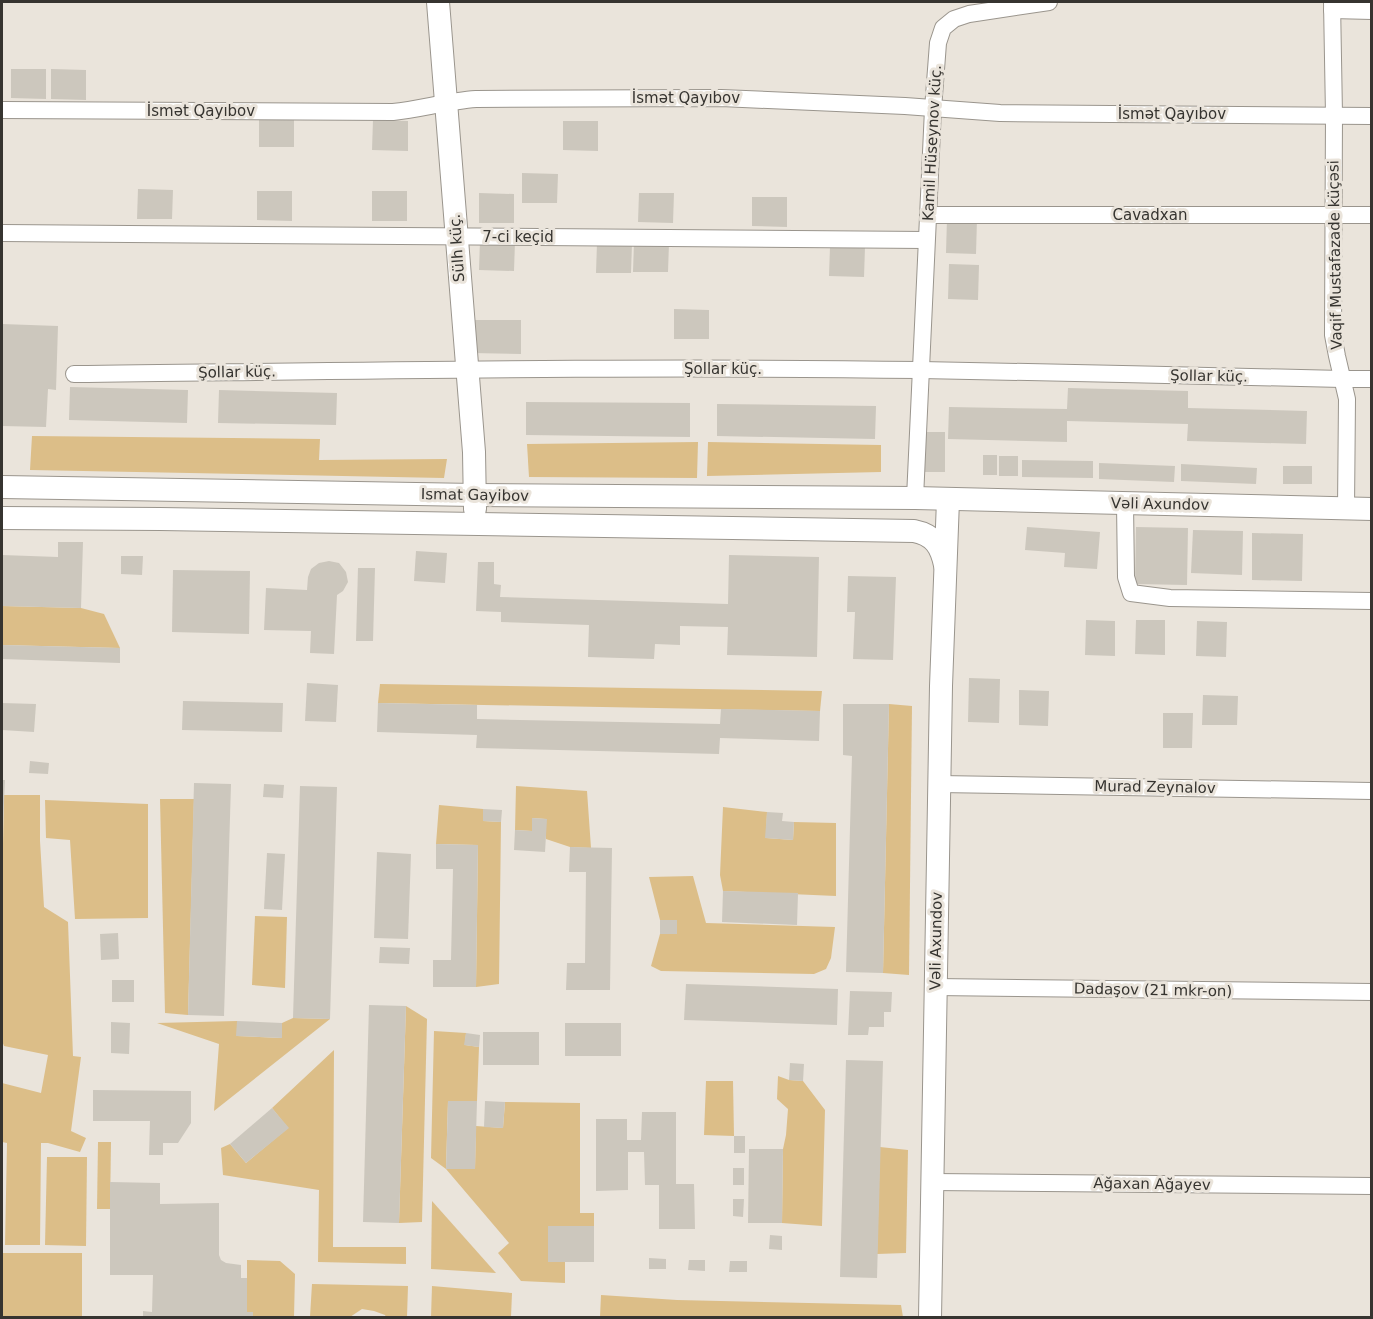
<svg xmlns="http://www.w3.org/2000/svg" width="1373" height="1319" font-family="'DejaVu Sans',sans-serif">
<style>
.green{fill:#dcbe88}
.building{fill:#ccc7bd}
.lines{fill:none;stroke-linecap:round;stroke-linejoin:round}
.street-casing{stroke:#9a958d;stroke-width:18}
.secondary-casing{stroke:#9a958d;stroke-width:24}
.street{stroke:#fff;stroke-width:16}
.secondary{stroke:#fff;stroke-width:22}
.labels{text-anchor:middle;stroke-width:6;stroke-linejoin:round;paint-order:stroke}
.street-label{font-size:15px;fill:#363430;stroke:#eae4db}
</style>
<rect width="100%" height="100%" fill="#eae4db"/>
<g class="green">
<polygon points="32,436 320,439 319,460 447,459 444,478 30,470"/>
<polygon points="698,442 697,478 529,477 527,444"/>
<polygon points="708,442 881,445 881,472 707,476"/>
<polygon points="2,606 81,608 104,614 120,648 2,645"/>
<polygon points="380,684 822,691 820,711 378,703"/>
<polygon points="889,704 912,706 909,975 883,973"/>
<polygon points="516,786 587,791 591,848 570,847 546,839 546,819 532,818 532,831 515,830"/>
<polygon points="4,795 40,795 40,841 44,907 68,922 73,1056 81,1057 71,1131 86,1138 80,1152 48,1143 41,1143 40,1245 5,1245 7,1143 2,1142 2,1083 41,1093 48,1055 4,1046 2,1041 2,893"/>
<polygon points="160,799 194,799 188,1015 165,1013"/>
<polygon points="45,800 148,804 148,918 75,919 70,840 46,838"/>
<polygon points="439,805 483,809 483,821 501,822 499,984 476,987 478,845 436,844"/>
<polygon points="723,807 767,812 766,838 793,840 794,822 836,823 836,896 723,891 720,875"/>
<polygon points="693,876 706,923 835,927 831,958 826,969 814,974 661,971 651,966 660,934 677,934 677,921 660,920 649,877"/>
<polygon points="255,916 287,917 285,988 252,985"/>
<polygon points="406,1006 427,1019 422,1222 399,1223"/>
<polygon points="293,1018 330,1019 214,1111 219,1044 157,1023 237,1021 237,1036 281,1038 282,1023"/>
<polygon points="434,1031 466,1033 465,1045 479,1047 477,1101 448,1101 446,1168 475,1169 476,1126 503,1128 505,1102 580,1103 580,1213 594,1213 594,1226 548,1226 548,1262 565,1262 565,1283 521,1281 498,1253 509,1243 446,1169 431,1158"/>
<polygon points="334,1050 333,1247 406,1247 406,1264 318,1262 319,1190 223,1175 221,1148 230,1144 246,1163 288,1128 272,1108"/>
<polygon points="778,1076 789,1080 803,1081 825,1110 822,1226 782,1223 783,1149 786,1135 788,1109 777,1099"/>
<polygon points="706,1081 733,1081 734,1136 704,1135"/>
<polygon points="98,1142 111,1142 110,1209 97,1209"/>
<polygon points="880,1147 908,1150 906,1253 877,1254"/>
<polygon points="47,1157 87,1157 86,1246 45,1245"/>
<polygon points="432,1201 496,1273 431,1269"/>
<rect x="2" y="1253" width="80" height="64"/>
<polygon points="247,1260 280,1261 295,1274 294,1317 253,1317 253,1312 247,1312"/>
<polygon points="312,1284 408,1286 407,1317 386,1317 385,1315 374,1311 362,1309 350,1317 310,1317"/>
<polygon points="432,1286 512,1293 511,1317 431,1317"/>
<polygon points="601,1295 677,1300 901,1305 903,1317 600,1317"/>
</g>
<g class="building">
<polygon points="11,69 46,69 46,99 11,98"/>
<polygon points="51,69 86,70 86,100 51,99"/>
<polygon points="259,117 294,118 294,147 259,147"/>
<polygon points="373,120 408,121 408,151 372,150"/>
<polygon points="563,121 598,121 598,151 563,150"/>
<polygon points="522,173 558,174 557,203 522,203"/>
<polygon points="138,189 173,190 172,219 137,219"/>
<polygon points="257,191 292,191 292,221 257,220"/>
<rect x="372" y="191" width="35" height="30"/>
<polygon points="479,193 514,194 514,223 479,223"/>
<polygon points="639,193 674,193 673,223 638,222"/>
<polygon points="752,197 787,197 787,227 752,226"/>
<polygon points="947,218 977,219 976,254 946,253"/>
<polygon points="480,241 515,241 514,271 479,270"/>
<polygon points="634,242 669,243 668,272 633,272"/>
<polygon points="597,243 632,243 631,273 596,273"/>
<polygon points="830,247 865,247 864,277 829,276"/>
<polygon points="949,264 979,265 978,300 948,299"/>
<polygon points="674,309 709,310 709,339 674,339"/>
<polygon points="471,320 521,320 521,354 471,353"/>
<polygon points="2,324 58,326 56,390 48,389 46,427 2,426"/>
<polygon points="70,387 188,390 187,423 69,420"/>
<polygon points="1068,388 1188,391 1188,408 1307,411 1306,444 1187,441 1188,424 1067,421 1067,442 948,439 949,407 1067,409"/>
<polygon points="219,390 337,393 336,425 218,423"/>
<polygon points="526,402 690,403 690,437 526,435"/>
<polygon points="717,404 876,406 875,439 717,436"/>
<rect x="925" y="432" width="20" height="40"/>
<rect x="983" y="455" width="14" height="20"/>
<rect x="999" y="456" width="19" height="20"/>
<polygon points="1022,460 1093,461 1093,478 1022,477"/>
<polygon points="1099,463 1175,466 1174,482 1099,479"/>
<polygon points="1181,464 1257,468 1256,484 1181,481"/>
<rect x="1283" y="466" width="29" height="18"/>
<polygon points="1027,527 1100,532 1097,569 1064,567 1065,553 1025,550"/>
<polygon points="1136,527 1188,528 1187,585 1135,584"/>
<polygon points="1193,530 1243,531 1242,575 1191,573"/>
<polygon points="1252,533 1303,534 1302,581 1252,580"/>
<polygon points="58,542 83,542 81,608 2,606 2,555 58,557"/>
<polygon points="416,551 447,553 445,583 414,581"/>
<polygon points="729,555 819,557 817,657 727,655 728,627 680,626 680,645 655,644 654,659 588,657 589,625 501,622 501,612 476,611 478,562 494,562 494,584 501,585 500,597 728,604"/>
<polygon points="121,556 143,556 142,575 121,574"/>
<polygon points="329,561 339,563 346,572 348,582 343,591 337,595 334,654 310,653 311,631 264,630 266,588 307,590 308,577 311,569 319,563"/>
<polygon points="358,568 375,568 373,641 356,641"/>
<polygon points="173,570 250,571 249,634 172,632"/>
<polygon points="848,576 896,577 893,660 853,659 855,612 847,612"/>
<polygon points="1086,620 1115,621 1115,656 1085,655"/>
<polygon points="1136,620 1165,620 1165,655 1135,654"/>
<polygon points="1197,621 1227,622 1226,657 1196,656"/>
<polygon points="2,645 120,648 120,663 2,659"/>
<polygon points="969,678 1000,679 999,723 968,722"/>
<polygon points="307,683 338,685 336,722 305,721"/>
<polygon points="1019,690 1049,691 1048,726 1019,725"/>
<polygon points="1203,695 1238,696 1237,725 1202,725"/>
<polygon points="183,701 283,703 282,732 182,730"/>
<polygon points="2,703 36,704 34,732 2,730"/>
<polygon points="378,703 477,705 477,719 720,724 721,709 820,711 819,741 720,738 719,754 476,748 477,735 377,732"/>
<polygon points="843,704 889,704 883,973 846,972 852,756 843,755"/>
<polygon points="1163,713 1193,713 1192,748 1163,748"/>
<polygon points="30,761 49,763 48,774 29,773"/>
<polygon points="2,780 5,780 3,824 2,824"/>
<polygon points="194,783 231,784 224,1016 188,1015"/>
<polygon points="264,784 284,785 283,798 263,797"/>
<polygon points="300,786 337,787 330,1019 293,1018"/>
<polygon points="483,809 502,810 501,822 483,821"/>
<polygon points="767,812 783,813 782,821 794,822 793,840 765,838"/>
<polygon points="532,818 547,819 545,852 514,850 515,830 532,831"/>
<polygon points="436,844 478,845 476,987 433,987 433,960 451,960 453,869 436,869"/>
<polygon points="570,847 612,848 610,990 566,990 567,963 585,963 586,872 569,872"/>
<polygon points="377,852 411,854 408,939 374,938"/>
<polygon points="267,853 285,854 282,910 264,909"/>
<polygon points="723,891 798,893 797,925 722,922"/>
<rect x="660" y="920" width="17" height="14"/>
<polygon points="118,933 119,959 101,960 100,934"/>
<polygon points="380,947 410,948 409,964 379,963"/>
<rect x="112" y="980" width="22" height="22"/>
<polygon points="686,984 838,989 837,1025 684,1020"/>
<polygon points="850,991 892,992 891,1012 884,1012 884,1027 869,1027 868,1035 848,1035"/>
<polygon points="369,1005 406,1006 399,1223 363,1222"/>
<polygon points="237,1021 282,1023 282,1038 236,1036"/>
<polygon points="111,1022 130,1023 129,1054 111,1053"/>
<rect x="565" y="1023" width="56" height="33"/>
<rect x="483" y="1032" width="56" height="33"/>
<polygon points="466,1033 480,1035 479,1047 464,1045"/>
<polygon points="846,1060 883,1061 877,1278 840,1277"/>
<polygon points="790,1063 804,1064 803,1081 789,1080"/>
<polygon points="93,1090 191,1091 191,1123 178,1143 163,1143 163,1155 149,1155 150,1121 93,1121"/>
<polygon points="448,1101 477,1101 475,1169 446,1169"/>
<polygon points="485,1101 505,1102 503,1128 484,1127"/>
<polygon points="272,1108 289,1128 246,1163 230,1144"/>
<polygon points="642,1112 676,1112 676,1184 694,1184 695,1229 659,1229 659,1185 645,1185 644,1152 628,1152 628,1190 596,1191 596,1119 627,1119 627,1140 641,1140"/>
<rect x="734" y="1136" width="11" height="17"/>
<polygon points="749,1149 783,1149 782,1223 748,1223"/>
<rect x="733" y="1168" width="11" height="17"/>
<polygon points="110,1182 160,1183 160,1204 219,1203 219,1255 221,1260 226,1263 241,1265 241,1278 247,1278 247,1312 253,1312 253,1318 143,1318 143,1311 152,1312 153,1275 110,1275"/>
<polygon points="733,1199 744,1199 743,1217 733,1216"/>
<rect x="548" y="1226" width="46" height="36"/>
<polygon points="770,1235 782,1236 782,1250 769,1249"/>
<polygon points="649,1258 666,1259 666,1269 649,1269"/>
<polygon points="689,1260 705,1260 705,1271 688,1270"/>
<polygon points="730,1261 747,1261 747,1272 729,1272"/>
</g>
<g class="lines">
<g class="street-casing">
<g id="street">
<polyline points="1332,2 1334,115 1333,335 1337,356 1347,399 1346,508"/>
<polyline points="1332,10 1372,11"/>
<path d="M 2,110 L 393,112 C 421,109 448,101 476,99 L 721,98 L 905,106 L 1000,113 L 1372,116"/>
<polyline points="928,215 1372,215"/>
<polyline points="2,233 926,240"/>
<path d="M 74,374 C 357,371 639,366 921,370 C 1061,372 1202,376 1342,379 L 1372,379"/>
<polyline points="915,498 933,109 938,43 943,28 954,19 969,14 1049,2"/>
<polyline points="1125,504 1126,577 1131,593 1170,598 1372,601"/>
<polyline points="939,784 1372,791"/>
<polyline points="935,987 1372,992"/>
<polyline points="932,1182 1372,1186"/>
</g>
</g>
<g class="secondary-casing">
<g id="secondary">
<polyline points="438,2 474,452 475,509"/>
<polyline points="2,487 475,495 915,498 1372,509"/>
<path d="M 2,518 L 160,519 L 914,531 C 934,535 941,546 945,565"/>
<polyline points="930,1318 941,686 948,500"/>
</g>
</g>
<use href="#street" class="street"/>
<use href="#secondary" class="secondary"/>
</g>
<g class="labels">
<g class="street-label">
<text x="686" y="103">İsmət Qayıbov</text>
<text x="201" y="116">İsmət Qayıbov</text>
<text x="1172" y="119">İsmət Qayıbov</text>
<text transform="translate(932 143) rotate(-87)" y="5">Kamil Hüseynov küç.</text>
<text x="1150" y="220">Cavadxan</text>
<text x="518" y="242">7-ci keçid</text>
<text transform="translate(457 248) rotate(-94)" y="5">Sülh küç.</text>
<text transform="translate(1335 255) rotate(-91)" y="5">Vaqif Mustafazade küçəsi</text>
<text x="723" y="374">Şollar küç.</text>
<text transform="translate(237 372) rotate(-1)" y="5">Şollar küç.</text>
<text transform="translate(1209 376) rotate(1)" y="5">Şollar küç.</text>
<text transform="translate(475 495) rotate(1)" y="5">Ismat Gayibov</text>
<text transform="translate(1160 504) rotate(1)" y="5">Vəli Axundov</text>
<text transform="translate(1155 787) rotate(1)" y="5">Murad Zeynalov</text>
<text transform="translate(936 941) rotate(-89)" y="5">Vəli Axundov</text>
<text transform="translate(1153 990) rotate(1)" y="5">Dadaşov (21 mkr-on)</text>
<text transform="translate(1152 1184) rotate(1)" y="5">Ağaxan Ağayev</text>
</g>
</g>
<rect width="1373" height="1319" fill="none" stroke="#363430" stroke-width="6"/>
</svg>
